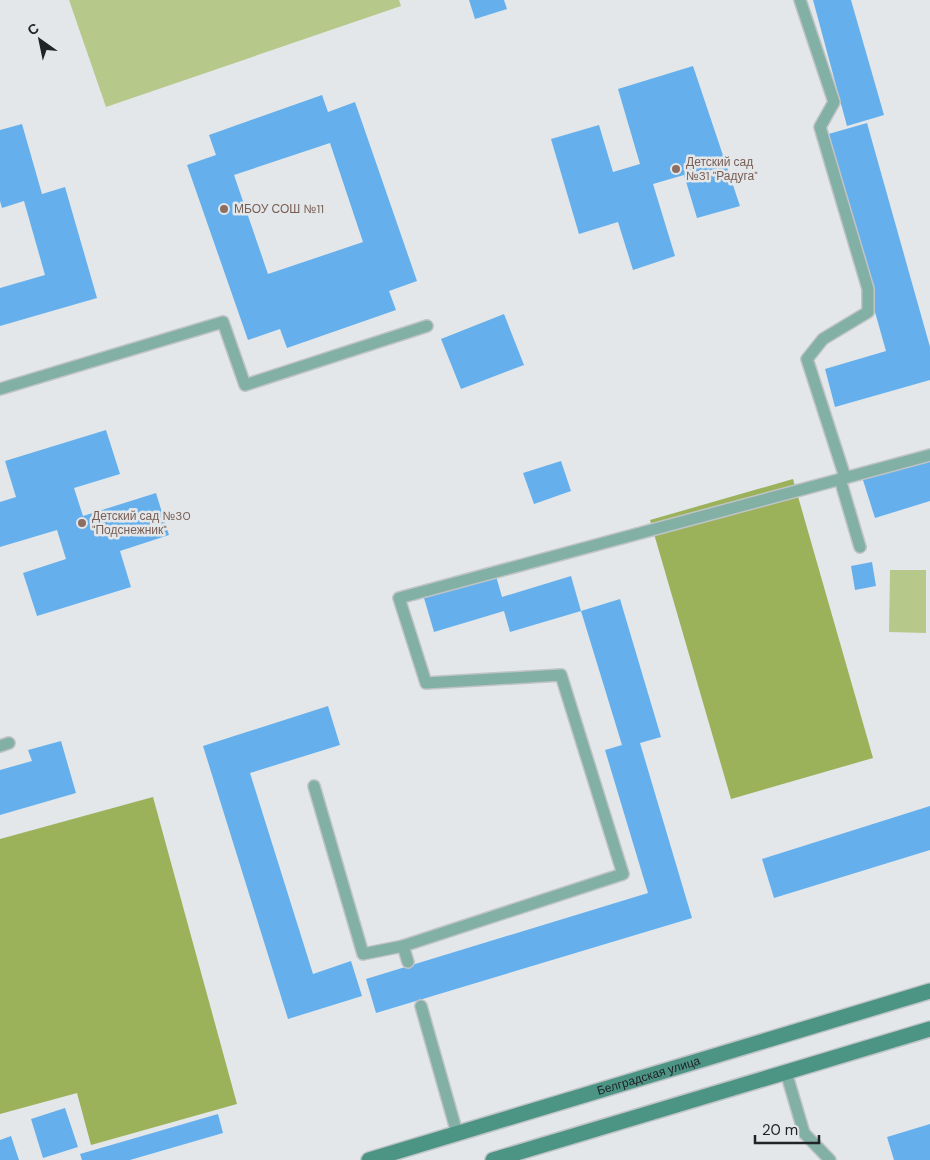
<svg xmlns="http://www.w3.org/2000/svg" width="930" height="1160" font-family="'DM Sans',sans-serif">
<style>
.green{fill:#b7c88b}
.forest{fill:#9bb15a}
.building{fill:#65b0ec;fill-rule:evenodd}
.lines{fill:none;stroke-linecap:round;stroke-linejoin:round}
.lane-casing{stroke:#c0c4c7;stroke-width:14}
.secondary-casing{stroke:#c0c4c7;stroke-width:18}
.lane{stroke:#82b0a5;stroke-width:11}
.secondary{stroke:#4c9585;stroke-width:15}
.education-dot{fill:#8d6e63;stroke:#e3e7ea;stroke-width:2}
.labels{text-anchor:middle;stroke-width:5;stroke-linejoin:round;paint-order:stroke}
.education-label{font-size:12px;fill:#785e54;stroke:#e3e7ea;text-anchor:start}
.street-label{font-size:12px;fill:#222325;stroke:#e3e7ea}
</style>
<rect width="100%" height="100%" fill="#e3e7ea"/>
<g class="green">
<polygon points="69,0 399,0 401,6 106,107"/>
<polygon points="890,570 926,570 926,633 889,632"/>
</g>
<g class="forest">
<polygon points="793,479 873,758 731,799 650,520"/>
<polygon points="153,797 237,1104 91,1145 77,1093 0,1114 0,839"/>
</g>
<g class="building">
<polygon points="469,0 504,0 507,9 475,19"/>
<polygon points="813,0 851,0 884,115 847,126"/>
<polygon points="693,66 740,206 697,218 684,175 653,184 675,256 633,270 618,222 579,234 551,139 599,125 613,172 640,164 618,89"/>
<path d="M 322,95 L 328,112 L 355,102 L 417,281 L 389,291 L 396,310 L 287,348 L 280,329 L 248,340 L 187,165 L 216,155 L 209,135 ZM 330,143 L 363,242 L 268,274 L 234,175 Z"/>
<polygon points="867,123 930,347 930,380 835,407 825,369 886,351 825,135"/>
<polygon points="22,124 42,194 65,187 97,298 0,326 0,288 45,275 24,201 2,208 0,201 0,130"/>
<polygon points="504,314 524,365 461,389 441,339"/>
<polygon points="106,430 120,474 74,488 83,516 156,493 169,535 120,551 131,587 37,616 23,573 66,559 57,530 0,547 0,502 16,497 5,461"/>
<polygon points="930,456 930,501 875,518 862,477"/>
<polygon points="561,461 571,491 534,504 523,473"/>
<polygon points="872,562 876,586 855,590 851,566"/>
<polygon points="496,576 502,597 571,576 581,611 510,632 504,611 434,632 424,598"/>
<polygon points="620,599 661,737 640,743 692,918 376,1013 366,979 648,893 605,750 622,745 581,611"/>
<polygon points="328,706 340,745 250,773 313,974 351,961 362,996 288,1019 203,746"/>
<polygon points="61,741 76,793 0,815 0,770 32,761 28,750"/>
<polygon points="930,806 930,850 774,898 762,859"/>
<polygon points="65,1108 78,1147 43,1158 31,1119"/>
<polygon points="218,1114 223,1133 130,1160 82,1160 80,1154"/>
<polygon points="930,1124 930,1160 894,1160 887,1137"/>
<polygon points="11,1136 19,1160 0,1160 0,1140"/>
</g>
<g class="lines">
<g class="lane-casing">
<g id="lane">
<polyline points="800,0 834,102 820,127 868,289 868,312 823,339 807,359 845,477"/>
<polyline points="0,389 223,322 245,385 427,326"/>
<polyline points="840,479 860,547"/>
<polyline points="0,746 9,743"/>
<polyline points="314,786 363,954 403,946"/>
<polyline points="408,962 403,946 623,874 561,675 426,683 399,598 930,455"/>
<polyline points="421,1006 457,1133"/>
<polyline points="786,1072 804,1133 830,1160"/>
</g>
</g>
<g class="secondary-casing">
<g id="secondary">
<path id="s1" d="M 369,1160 L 930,991"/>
<polyline points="493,1160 930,1029"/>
</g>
</g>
<use href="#lane" class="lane"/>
<use href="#secondary" class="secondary"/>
</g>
<g class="education-dot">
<circle cx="676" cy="169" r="5"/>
<circle cx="224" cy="209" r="5"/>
<circle cx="82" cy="523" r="5"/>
</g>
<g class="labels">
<g class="education-label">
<text x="686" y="166">Детский сад<tspan x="686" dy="14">№31 "Радуга"</tspan></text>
<text x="234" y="213">МБОУ СОШ №11</text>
<text x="92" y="520">Детский сад №30<tspan x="92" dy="14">"Подснежник"</tspan></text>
</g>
<g class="street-label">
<text dy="4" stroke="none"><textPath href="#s1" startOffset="292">Белградская улица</textPath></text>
</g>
</g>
<g transform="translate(40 40) rotate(327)" stroke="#e3e7ea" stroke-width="4" paint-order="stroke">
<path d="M0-4L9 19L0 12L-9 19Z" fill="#222325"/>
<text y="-8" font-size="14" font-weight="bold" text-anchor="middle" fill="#222325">С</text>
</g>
<path d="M755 1135v8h64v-8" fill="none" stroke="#222325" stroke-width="2.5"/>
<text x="762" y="1135" font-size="15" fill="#222325" stroke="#e3e7ea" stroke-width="4" paint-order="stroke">20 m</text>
</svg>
